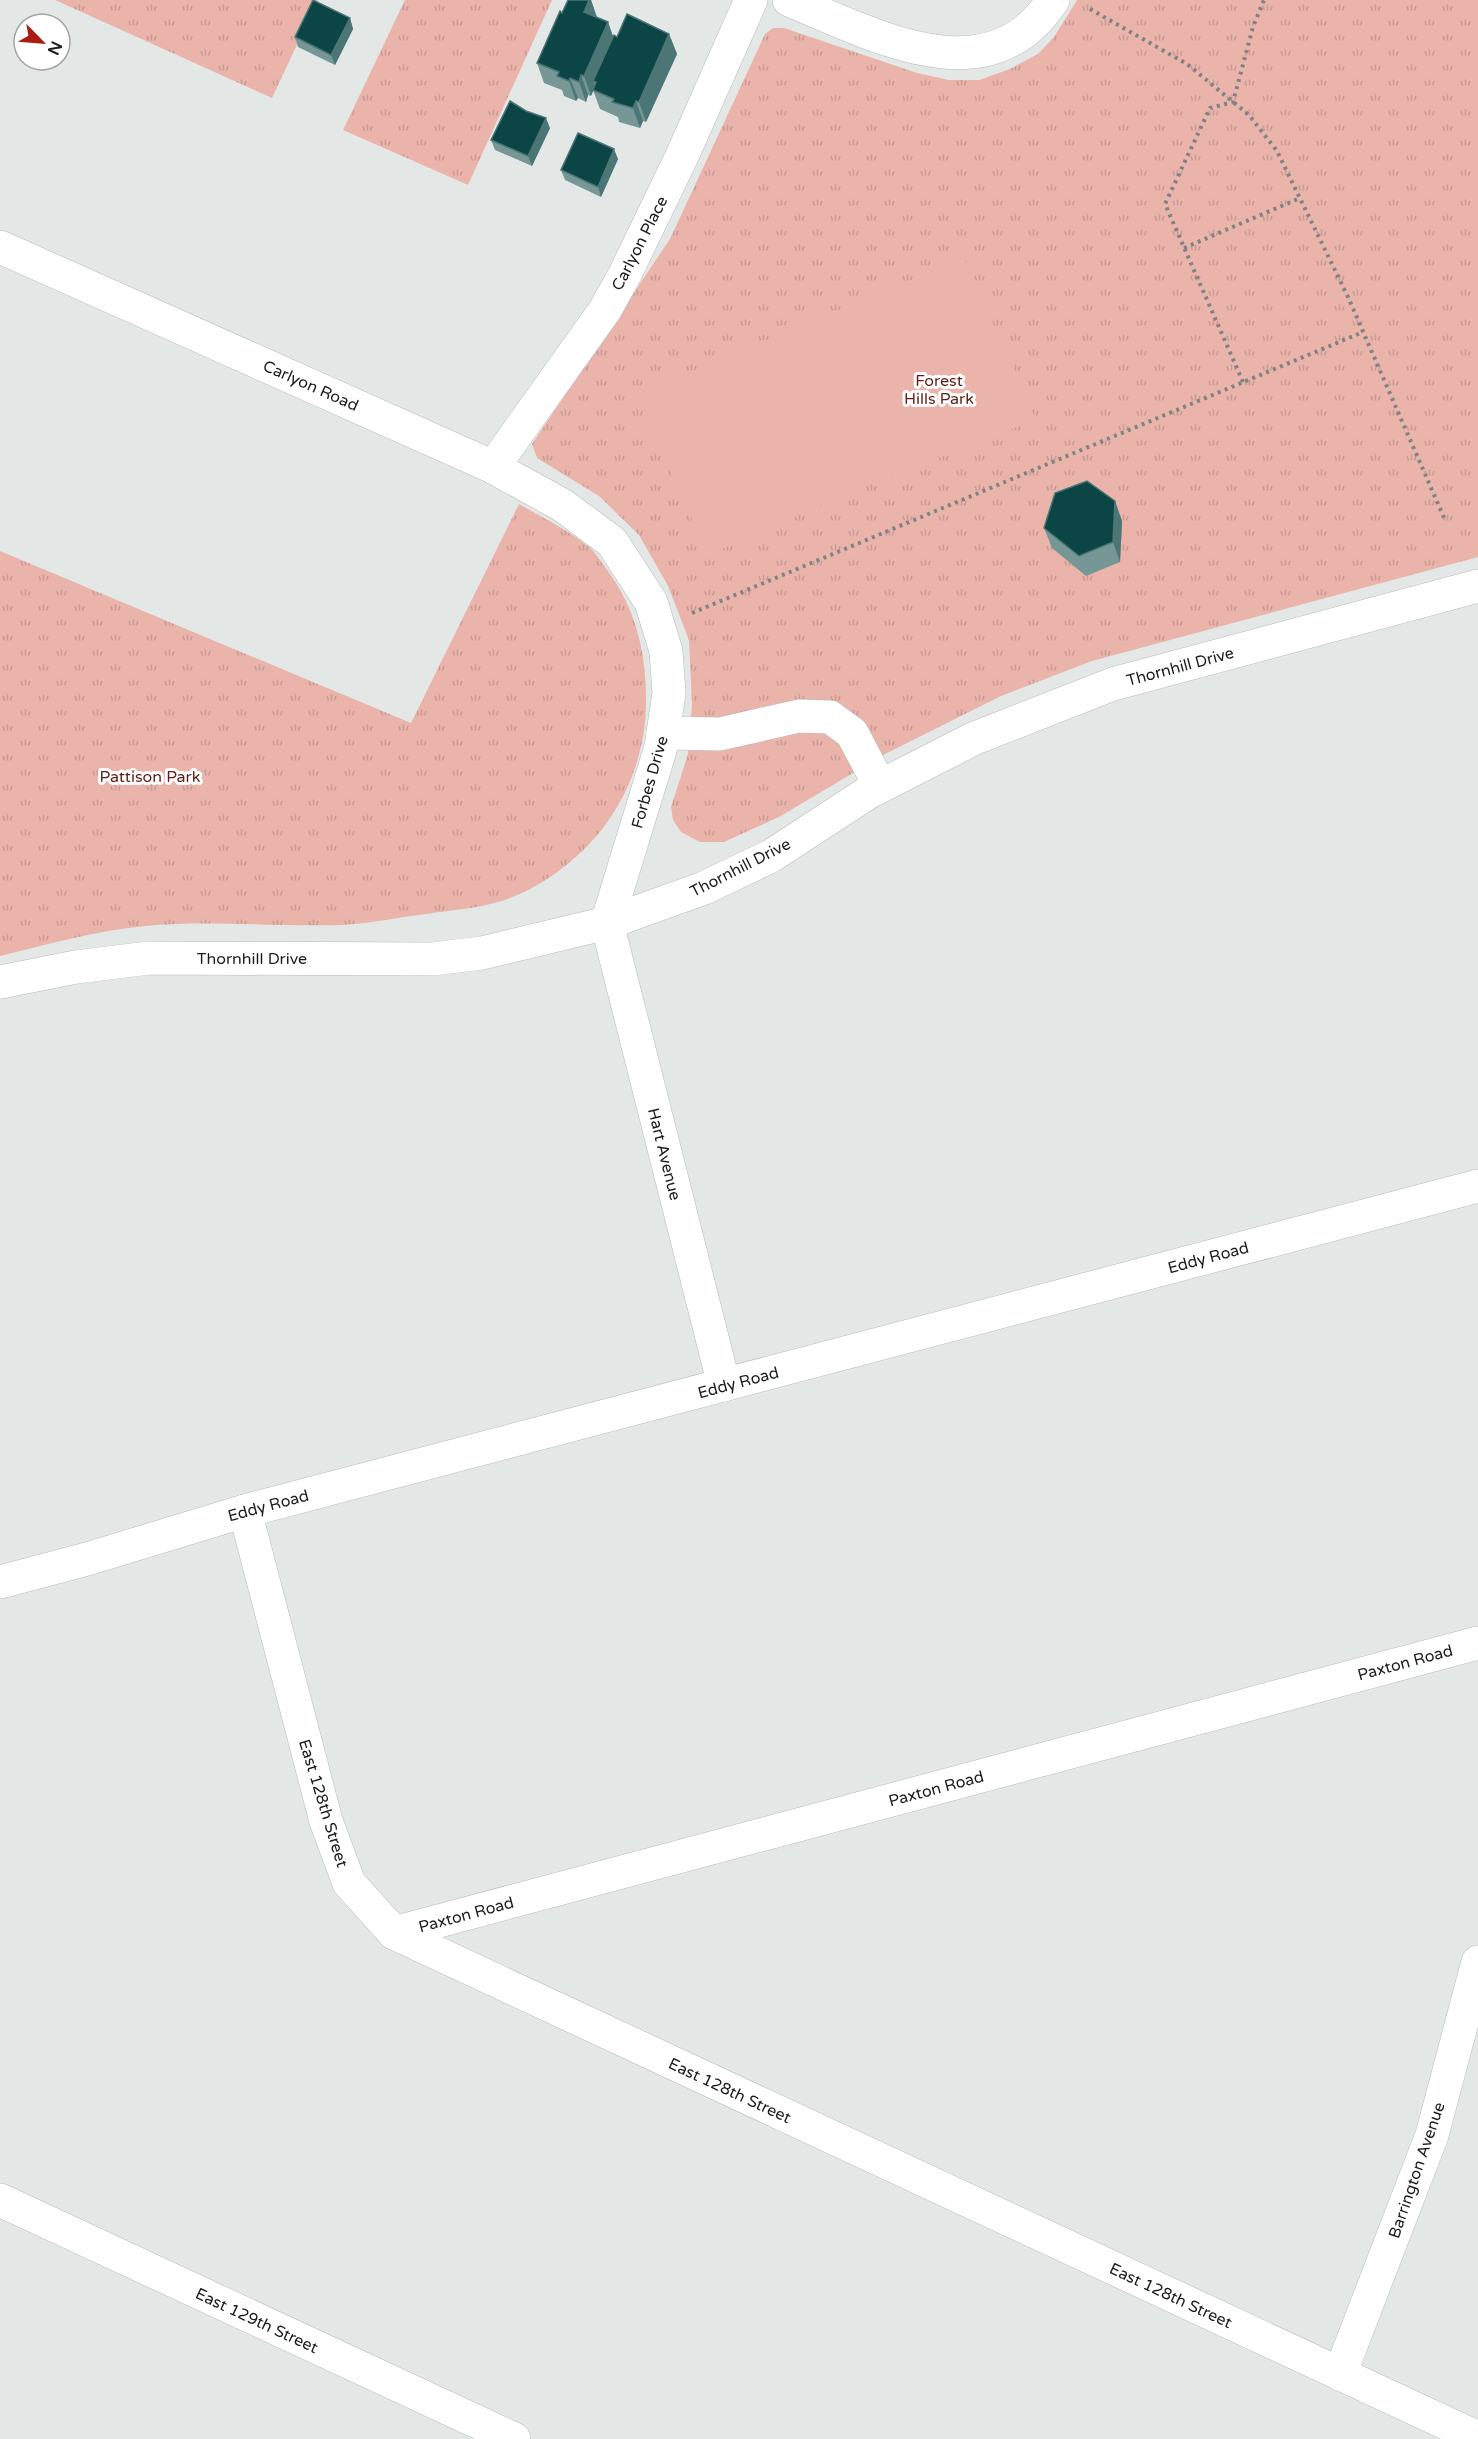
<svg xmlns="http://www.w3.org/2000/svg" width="1478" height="2439" font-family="'Varela Round',sans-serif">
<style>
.grass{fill:url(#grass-tufts)}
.pitch{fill:#eab4ab}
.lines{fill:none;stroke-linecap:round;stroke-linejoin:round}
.minor-casing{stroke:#b7bbbb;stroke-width:34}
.path{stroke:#808383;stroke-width:4;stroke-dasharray:3 4.5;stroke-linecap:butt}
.minor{stroke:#fff;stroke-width:33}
.wall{fill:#779696}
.shaded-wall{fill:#4c7676}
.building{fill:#0b4545;stroke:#4c7676;stroke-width:1.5}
.labels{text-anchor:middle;stroke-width:6;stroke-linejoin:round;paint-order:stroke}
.street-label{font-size:16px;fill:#1a1c1c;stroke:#fff}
.park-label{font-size:16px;fill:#621e16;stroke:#fff}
</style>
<defs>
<pattern id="grass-tufts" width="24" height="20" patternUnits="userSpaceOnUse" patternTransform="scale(1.5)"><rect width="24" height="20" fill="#eab4ab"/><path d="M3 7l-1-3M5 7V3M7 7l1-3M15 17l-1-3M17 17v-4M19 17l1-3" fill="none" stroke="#c89a93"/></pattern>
</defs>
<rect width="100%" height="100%" fill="#e3e8e7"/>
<g class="grass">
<polygon points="55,0 318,0 272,98"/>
<polygon points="405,0 552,0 468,185 343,130"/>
<polygon points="1077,0 1478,0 1478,557 1092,661 1001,696 885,754 779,817 724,842 700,842 681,832 673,820 671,807 688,754 692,704 689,640 668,586 639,535 599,496 537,458 532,444 670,239 765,34 773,28 784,28 917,73 949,80 979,80 1010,69 1038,54 1054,37"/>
<path d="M 519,504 C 542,517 568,530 589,547 C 595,552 600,560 605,567 C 634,605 646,649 646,696 C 647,741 634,784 608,821 C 583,857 540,890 498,902 C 475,909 450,910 427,914 C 399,917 369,924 341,925 C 276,927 210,920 145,926 C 96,931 48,944 0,956 L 0,551 L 411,723 Z"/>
</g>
<polygon class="pitch" points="964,258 1036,420 859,488 708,555 635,395"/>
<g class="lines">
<g class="minor-casing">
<g id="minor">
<path d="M 789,0 C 871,33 988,100 1053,0"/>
<polyline points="0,247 493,467 562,505 612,542 651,602 666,651 669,693 661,747 607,923 724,1385"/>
<polyline points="493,467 605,310 625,274 682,156 751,0"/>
<polyline points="663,733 720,734 799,716 830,717 852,733 880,786"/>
<polyline points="0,982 76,967 149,958 433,959 482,953 607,923 704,888 771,856 869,792 975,738 1113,684 1478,586"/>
<polyline points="245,1511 326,1821 349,1883 394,1933 1478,2438"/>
<polyline points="0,1582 87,1559 245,1511 1478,1186"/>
<polyline points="394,1933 1478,1643"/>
<polyline points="0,2200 514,2439"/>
<polyline points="1340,2374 1432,2135 1478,1962"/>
</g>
</g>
<g class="path">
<polyline points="1090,9 1187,64 1249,115 1277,151 1348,297 1445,520"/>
<polyline points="1184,248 1300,198"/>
<polyline points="1243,382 1165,204 1210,108 1233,102 1253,27 1264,0"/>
<polyline points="692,613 1363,332"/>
</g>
<use href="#minor" class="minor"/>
</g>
<g class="wall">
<polygon points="568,0 591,0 597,17 608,22 613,37 669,34 677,54 646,122 643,121 640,128 619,122 618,117 600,109 593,90 591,96 588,95 586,102 578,98 576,101 564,96 562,90 544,83 537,63"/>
<polygon points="350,18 353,29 335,65 298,47 295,37"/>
<polygon points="550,128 532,166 495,150 491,140"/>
<polygon points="618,159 601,197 565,180 561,170"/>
<polygon points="1115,501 1122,521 1120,562 1086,576 1052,548 1044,528"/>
</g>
<g class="shaded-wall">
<polygon points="589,0 591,0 597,18 584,12"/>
<polygon points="350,18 353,29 335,65 331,55"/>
<polygon points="608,22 615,42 593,81 595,87 591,96 584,76"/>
<polygon points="669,34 677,54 646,122 639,102"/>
<polygon points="581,75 588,95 586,102 579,82"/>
<polygon points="570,78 578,98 576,101 569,81"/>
<polygon points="636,101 643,121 640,128 633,108"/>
<polygon points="546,118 550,128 532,166 528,156"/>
<polygon points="614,149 618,159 601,197 598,187"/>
<polygon points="1115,501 1122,521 1120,562 1113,542"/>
</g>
<g class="building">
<polygon points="313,0 350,18 331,55 295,37"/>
<polygon points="568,0 589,0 584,12 608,22 584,76 581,75 579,82 570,78 569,81 557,76 559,72 537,63 560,11 562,13"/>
<polygon points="627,14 669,34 639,102 636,101 633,108 612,102 614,99 593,90 596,82 593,81 614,35 617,37"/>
<polygon points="510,101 526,111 546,118 528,156 491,140"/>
<polygon points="578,133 614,149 598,187 561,170"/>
<polygon points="1087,481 1115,501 1113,542 1079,556 1044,528 1055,493"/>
</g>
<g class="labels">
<g class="street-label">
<text transform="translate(639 243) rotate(-63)" y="6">Carlyon Place</text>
<text transform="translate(311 385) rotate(24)" y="6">Carlyon Road</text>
<text transform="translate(1180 666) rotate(-15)" y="6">Thornhill Drive</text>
<text transform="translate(649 782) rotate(-74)" y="6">Forbes Drive</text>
<text transform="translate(740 867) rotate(-27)" y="6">Thornhill Drive</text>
<text x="252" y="964">Thornhill Drive</text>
<text transform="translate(665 1154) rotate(76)" y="6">Hart Avenue</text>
<text transform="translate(1208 1257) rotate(-15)" y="6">Eddy Road</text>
<text transform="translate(738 1382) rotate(-15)" y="6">Eddy Road</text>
<text transform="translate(268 1505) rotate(-15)" y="6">Eddy Road</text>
<text transform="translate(1405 1662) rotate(-15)" y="6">Paxton Road</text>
<text transform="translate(936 1788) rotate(-15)" y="6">Paxton Road</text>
<text transform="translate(324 1803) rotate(73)" y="6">East 128th Street</text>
<text transform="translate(466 1914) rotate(-15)" y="6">Paxton Road</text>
<text transform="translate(730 2090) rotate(25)" y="6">East 128th Street</text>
<text transform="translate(1416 2170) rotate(-71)" y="6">Barrington Avenue</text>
<text transform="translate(1171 2295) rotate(25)" y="6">East 128th Street</text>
<text transform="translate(257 2320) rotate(25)" y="6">East 129th Street</text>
</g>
<g class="park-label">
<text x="939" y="386">Forest<tspan x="939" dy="18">Hills Park</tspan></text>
<text x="150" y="782">Pattison Park</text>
</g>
</g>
<g transform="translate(42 42) rotate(115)"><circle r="28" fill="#ffffff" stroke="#a3a4a4" stroke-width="1.5"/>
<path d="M0-4.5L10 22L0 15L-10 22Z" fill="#ab1b0f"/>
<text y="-9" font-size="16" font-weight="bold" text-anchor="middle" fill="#1a1c1c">N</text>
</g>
</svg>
